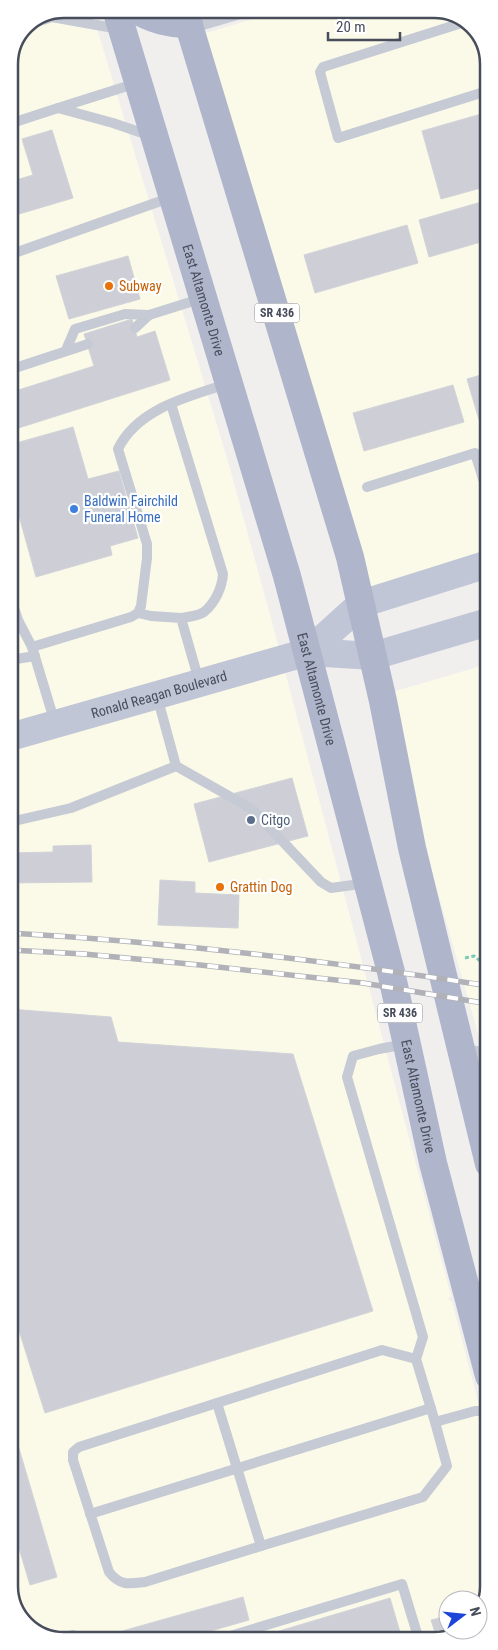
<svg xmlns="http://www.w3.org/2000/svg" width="498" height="1650" font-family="'Roboto Condensed',sans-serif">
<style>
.commercial{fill:#fbfae8}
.building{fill:#cecfd6;stroke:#d2d3d9}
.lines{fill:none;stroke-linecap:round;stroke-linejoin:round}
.path{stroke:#77cab5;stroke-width:3;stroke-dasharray:4 2.5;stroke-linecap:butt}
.lane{stroke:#c5cad5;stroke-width:10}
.street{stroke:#c5cad5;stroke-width:20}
.secondary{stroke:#c1c6d6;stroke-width:28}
.primary{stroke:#afb6cc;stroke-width:28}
.rail-casing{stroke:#b0b2b8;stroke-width:5.5}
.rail{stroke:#fff;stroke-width:4;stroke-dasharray:11;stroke-linecap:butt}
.food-dot{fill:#e8710a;stroke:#fff;stroke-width:2}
.shop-dot{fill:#3f7fe0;stroke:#fff;stroke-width:2}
.service-dot{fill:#5c6f8a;stroke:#fff;stroke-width:2}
.labels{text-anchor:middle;stroke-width:4.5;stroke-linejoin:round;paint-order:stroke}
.shield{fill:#fff;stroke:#7e828c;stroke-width:1}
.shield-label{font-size:12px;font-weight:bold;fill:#474d5b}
.food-label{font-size:14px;fill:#c56008;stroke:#fff;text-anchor:start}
.street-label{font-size:14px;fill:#474d5b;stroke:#fff}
.shop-label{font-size:14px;fill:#366cbe;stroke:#fff;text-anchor:start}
.service-label{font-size:14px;fill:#4e5e75;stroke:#fff;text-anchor:start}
.rim{fill:none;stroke:#474d5b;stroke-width:2.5}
</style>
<rect width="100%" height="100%" fill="#f1efee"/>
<g class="commercial">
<polygon points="64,9 91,9 229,465 279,648 10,724 9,60 25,25"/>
<polygon points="287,9 438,9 470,22 487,50 488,551 362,592 192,37"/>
<polygon points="488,664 489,1045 481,1044 434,879 389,693"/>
<polygon points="285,672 451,1296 448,1299 452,1302 489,1443 489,1586 478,1619 478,1600 448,1600 448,1630 462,1630 448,1639 60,1641 28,1628 11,1600 10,750"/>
</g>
<g class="building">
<polygon points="488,112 488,186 441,199 422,131"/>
<polygon points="52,130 73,198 9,217 9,182 33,175 22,139"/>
<polygon points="488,200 488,240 429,257 419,220"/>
<polygon points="407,225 418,263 315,293 304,255"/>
<polygon points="128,256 140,299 69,319 56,276"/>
<polygon points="132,319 137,337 155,331 170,380 9,431 9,393 94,366 84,334"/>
<polygon points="488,373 488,417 479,420 467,379"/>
<polygon points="453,385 464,422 364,451 353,413"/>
<polygon points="73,427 88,479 119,471 138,538 110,546 112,555 36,577 9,480 9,445"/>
<polygon points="292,778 308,836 209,862 194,804"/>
<polygon points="91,845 92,882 10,883 10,853 53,852 53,846"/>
<polygon points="160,880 195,882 195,893 239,895 238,928 158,925"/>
<polygon points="10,1009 111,1017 118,1042 293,1054 373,1311 45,1413 10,1302"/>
<polygon points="10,1418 57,1577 30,1585 10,1518"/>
<polygon points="243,1597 249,1620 176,1641 94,1641 94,1639"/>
<polygon points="390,1598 400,1632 374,1640 249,1640"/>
<polygon points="448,1616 448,1630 462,1630 448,1639 437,1639 431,1620"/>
</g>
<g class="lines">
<polyline class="path" points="465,958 474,956 489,968"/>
<g class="lane">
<polyline points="468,21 323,67 320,72 338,138 487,91"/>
<polyline points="24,26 52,17 119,29"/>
<polyline points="137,83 58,108 113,123 151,136"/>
<polyline points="9,124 58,108"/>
<polyline points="9,255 172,197"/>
<polyline points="9,294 14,311"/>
<polyline points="135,328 149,315"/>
<polyline points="66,350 75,329 125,314 149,315 203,298"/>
<polyline points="9,370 88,344"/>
<path d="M 171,404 L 223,574 C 222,588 215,603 204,612 C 198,616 188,617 181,618"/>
<polyline points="367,487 475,453 488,495"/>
<polyline points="9,592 18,620 32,647 55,723"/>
<polyline points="138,613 151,616 181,618 199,681"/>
<path d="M 32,647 L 131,617 L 138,613 L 141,606 L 147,558 L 147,544 L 118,449 C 137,409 189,396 227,384"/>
<polyline points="10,660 35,656"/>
<polyline points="176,766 252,809 321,882 331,888 367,883"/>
<polyline points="10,822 71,808 176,766 157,696"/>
<polyline points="406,1044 379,1049 353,1056 347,1077 423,1337 416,1359 435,1422 475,1411 489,1411"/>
<polyline points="416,1359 382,1350 217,1403 261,1546 423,1497 447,1466 435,1422"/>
<path d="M 217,1403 L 79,1447 L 73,1452 L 73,1460 L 109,1572 C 120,1586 129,1584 145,1582 L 261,1546"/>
<polyline points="90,1514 431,1408"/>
<polyline points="57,1640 73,1635 75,1641"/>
<polyline points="217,1640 402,1584 419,1640"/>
<polyline points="409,1640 419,1637"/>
</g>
<g class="street">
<polyline points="189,24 240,9"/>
<polyline points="462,1054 489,1058"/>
</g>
<g class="secondary">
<polyline points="308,652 361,604 488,564"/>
<path id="s1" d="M 10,737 L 308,652 L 373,656 L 488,622"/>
</g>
<g class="primary">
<path id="s2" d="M 116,9 L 287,576 L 391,972 L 433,1163 L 489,1376"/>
<path d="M 135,9 C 152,20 169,24 189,24"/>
<polyline points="184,9 350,557 383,701 412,848 489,1164"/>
</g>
<g class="rail-casing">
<g id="rail">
<path d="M 10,933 C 170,942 330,961 489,986"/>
<polyline points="10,950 84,954 200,965 363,983 489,1004"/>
</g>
</g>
<use href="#rail" class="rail"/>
</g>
<g class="food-dot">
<circle cx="109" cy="286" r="5"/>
<circle cx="220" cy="887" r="5"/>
</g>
<circle class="shop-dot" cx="74" cy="509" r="5"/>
<circle class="service-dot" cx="251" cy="820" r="5"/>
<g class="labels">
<g class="shield">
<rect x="254.5" y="303.5" width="45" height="19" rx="4"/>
<rect x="377.5" y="1003.5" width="45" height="19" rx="4"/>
</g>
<g class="shield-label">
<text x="277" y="317">SR 436</text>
<text x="400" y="1017">SR 436</text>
</g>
<g class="food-label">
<text x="119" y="291">Subway</text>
<text x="230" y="892">Grattin Dog</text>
</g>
<g class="street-label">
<text dy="5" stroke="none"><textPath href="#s2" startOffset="304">East Altamonte Drive</textPath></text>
<text dy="5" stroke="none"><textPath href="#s2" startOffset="709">East Altamonte Drive</textPath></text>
<text dy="5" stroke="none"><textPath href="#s1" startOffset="155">Ronald Reagan Boulevard</textPath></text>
<text dy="5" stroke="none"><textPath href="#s2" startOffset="1129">East Altamonte Drive</textPath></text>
</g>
<g class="shop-label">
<text x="84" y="506">Baldwin Fairchild<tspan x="84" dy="16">Funeral Home</tspan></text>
</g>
<g class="service-label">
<text x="261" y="825">Citgo</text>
</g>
</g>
<path d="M0 0H498V1650H0ZM64 18H434A46 46 0 0 1 480 64V1586A46 46 0 0 1 434 1632H64A46 46 0 0 1 18 1586V64A46 46 0 0 1 64 18Z" fill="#fff" fill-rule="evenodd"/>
<path class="rim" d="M64 18H434A46 46 0 0 1 480 64V1586A46 46 0 0 1 434 1632H64A46 46 0 0 1 18 1586V64A46 46 0 0 1 64 18Z"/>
<g transform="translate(463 1615) rotate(74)"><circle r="24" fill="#ffffff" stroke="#b5b8bd"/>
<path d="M0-4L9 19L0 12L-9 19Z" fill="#1f44da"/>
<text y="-8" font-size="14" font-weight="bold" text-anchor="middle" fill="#474d5b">N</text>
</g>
<path d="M328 32v8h72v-8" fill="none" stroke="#474d5b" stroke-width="2.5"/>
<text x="336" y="32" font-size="15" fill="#474d5b" stroke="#ffffff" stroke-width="4" paint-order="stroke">20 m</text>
</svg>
